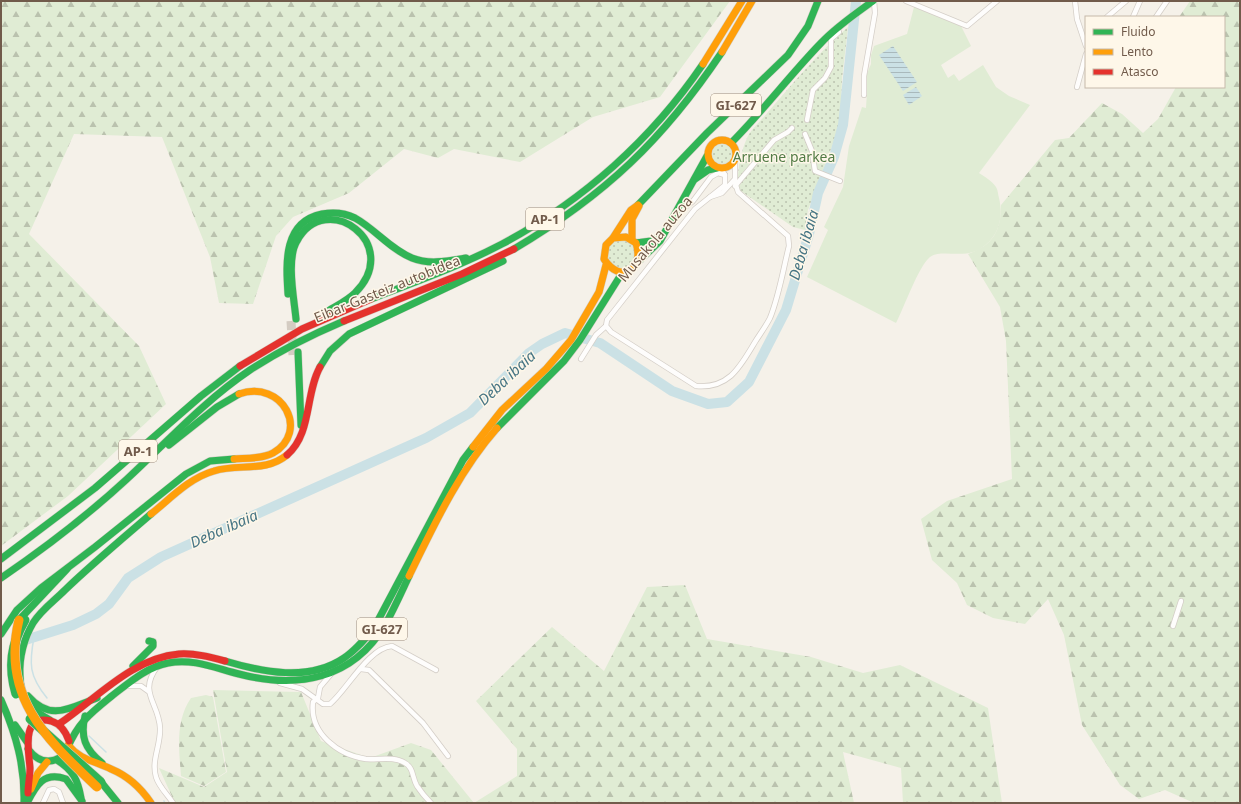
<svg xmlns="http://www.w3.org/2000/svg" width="1241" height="804" font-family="'Noto Sans',sans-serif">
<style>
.grass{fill:url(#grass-dots)}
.forest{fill:url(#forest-firs)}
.pitch{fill:#e0ecd4}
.water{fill:url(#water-rules)}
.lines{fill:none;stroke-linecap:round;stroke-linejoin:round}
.stream{stroke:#cbe1e5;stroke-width:1.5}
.river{stroke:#cbe1e5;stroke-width:10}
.highway-tunnel{stroke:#d4ccc2;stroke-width:9;stroke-dasharray:9 4.5;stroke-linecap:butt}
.street-casing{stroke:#d4cec7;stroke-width:6}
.fast-casing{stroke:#d3cdc4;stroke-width:8}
.slow-casing{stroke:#d3cdc4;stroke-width:8}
.jam-casing{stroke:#d3cdc4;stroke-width:8}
.street{stroke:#fefdfc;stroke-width:4.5}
.fast{stroke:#30b455;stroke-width:7}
.slow{stroke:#ff9f0a;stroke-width:7}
.jam{stroke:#e5322d;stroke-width:7}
.fast-bridge-casing{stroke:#d4cdc5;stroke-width:10;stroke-linecap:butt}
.slow-bridge-casing{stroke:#d4cdc5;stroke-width:10;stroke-linecap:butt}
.fast-bridge{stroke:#30b455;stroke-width:9}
.slow-bridge{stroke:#ff9f0a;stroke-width:9}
.labels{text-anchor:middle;stroke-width:3;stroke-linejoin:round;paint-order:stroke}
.shield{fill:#fef7e9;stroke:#9b8a7a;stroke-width:1}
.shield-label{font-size:13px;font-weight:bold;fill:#715b4b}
.park-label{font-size:14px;fill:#537c46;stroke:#fef7e9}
.street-label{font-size:14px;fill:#715b4b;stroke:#fef7e9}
.water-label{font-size:15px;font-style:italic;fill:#467584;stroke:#fef7e9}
</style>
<defs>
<pattern id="grass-dots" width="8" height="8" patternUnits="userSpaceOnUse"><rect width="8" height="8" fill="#e0ecd4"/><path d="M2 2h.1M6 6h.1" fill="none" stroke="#bac2ae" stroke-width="1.8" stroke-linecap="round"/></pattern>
<pattern id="forest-firs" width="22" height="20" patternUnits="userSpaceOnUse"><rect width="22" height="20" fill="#e0ecd4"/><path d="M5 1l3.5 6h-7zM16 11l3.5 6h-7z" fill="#bac2ae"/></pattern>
<pattern id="water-rules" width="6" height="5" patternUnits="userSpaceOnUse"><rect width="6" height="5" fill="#cbe1e5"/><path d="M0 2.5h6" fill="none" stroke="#a9b9bc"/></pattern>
</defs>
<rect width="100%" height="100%" fill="#f5f1e9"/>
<g class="grass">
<path d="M 848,27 L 842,79 L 840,125 L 808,210 L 805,230 L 793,227 L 738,189 C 737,172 740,154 747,138 C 751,129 762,120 768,112 C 794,82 818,53 848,27 Z"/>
<circle cx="722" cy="154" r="10"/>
<circle cx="622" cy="254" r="15"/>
</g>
<g class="forest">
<polygon points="1,1 730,1 660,97 593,117 520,162 454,149 438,158 404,149 349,193 293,217 276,236 253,304 219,303 210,257 162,137 74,134 29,234 139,346 166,404 68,496 1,546"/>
<path d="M 1190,1 L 1240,1 L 1240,803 L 1194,803 L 1165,790 L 1139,799 L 1120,785 L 1082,725 L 1064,635 L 1048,599 L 1025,624 L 993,618 L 967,605 L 957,583 L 932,560 L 921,519 L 947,501 L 1012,479 L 1006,341 L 1000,307 L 968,254 C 993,245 1001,231 1001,205 L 1055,140 L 1069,138 L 1102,103 L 1122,114 L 1143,133 L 1158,119 L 1176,87 L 1224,87 L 1224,17 L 1179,17 Z"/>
<polygon points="685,585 707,639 811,657 863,673 900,665 988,708 1002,803 903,803 901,768 843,752 854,803 175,803 159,768 204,787 227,772 213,690 301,692 321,741 370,758 411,743 431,750 474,803 517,776 517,749 476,701 552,627 604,671 647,587"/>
<path d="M 206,695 L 213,697 L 226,772 L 204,786 L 181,776 C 179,750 175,721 191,698 Z"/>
</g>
<path class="pitch" d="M 914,7 L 961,26 L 971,46 L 941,65 L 948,78 L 954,74 L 959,81 L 983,65 L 996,87 L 1009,96 L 1030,105 L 979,173 C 985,177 992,181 996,187 C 998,190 998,195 999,198 C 1004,219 998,238 980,249 C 964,259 940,249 930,257 C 918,267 904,308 896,323 L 807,277 L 828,230 L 824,227 L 843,187 L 849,146 L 862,107 L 866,108 L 867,92 L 866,76 L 871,64 L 871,55 L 874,46 L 907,34 Z"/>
<g class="water">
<polygon points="893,46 917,82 903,91 879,55"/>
<polygon points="916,87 922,96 909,105 903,95"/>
</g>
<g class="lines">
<g class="stream">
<path d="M 34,637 C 29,664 29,676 47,698"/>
<polyline points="89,736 106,752"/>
<polyline points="164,801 165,803"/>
</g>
<polyline class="river" points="19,642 73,625 96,614 109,604 128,578 161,557 426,438 470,413 529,353 542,344 565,333 600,343 672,391 708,404 727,402 749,382 786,310 809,234 818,193 834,157 843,125 856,1"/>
<polyline class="highway-tunnel" points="291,321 293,355"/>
<g class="street-casing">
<g id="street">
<polyline points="906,1 967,26 997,1"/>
<polyline points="1075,1 1077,19 1086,46"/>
<polyline points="1107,17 1126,1"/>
<polyline points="1133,17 1140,1"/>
<polyline points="1156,17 1167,1"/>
<polyline points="1077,87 1086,54"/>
<polyline points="864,95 864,76 875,13 874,1"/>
<polyline points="807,120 813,90 825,78 831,67 831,39 839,32 836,28"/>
<polyline points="805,134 812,151 815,171 840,181"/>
<path d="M 735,161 C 735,168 735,175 735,182 L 738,192 L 788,236 L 789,246 C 783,270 779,296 770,318 C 766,326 760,334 755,342 C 740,367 729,389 696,386 L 611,332 L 606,326 L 607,320 L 695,209 L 710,197 L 722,193 L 735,179"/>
<polyline points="735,186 774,140 788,132 792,128"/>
<polyline points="710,197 725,185 725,175 721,169"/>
<polyline points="676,214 693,201 711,177 718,173 725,175"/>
<polyline points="581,359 596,335 606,326"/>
<polyline points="1173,626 1181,601"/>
<path d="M 157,667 C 138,693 159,703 160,728 C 161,745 151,760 156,777 C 159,787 168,795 173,803"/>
<polyline points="361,669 369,670 423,723 448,756"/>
<path d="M 331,674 L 320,687 L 318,698 L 313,702 C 309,733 338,755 366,759 C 378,760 394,756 405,763 C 414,768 412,778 417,786 C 421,792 426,798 431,803"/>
<path d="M 280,683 L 302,689 L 323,704 L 330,704 C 347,690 368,648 392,646 L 436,670"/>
<polyline points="125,686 141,686 148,691"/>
<polyline points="43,803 49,790 54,789 59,792 63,803"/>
</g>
</g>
<g class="fast-casing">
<g id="fast">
<path d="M 731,143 C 763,111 790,75 821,43 C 836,27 855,14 873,1"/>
<polyline points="695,179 708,170 717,168"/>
<polyline points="638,205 707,133 788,55 808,26 818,1"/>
<polyline points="636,243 651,241 662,235"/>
<path d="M 514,249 C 605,195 663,140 722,52"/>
<polyline points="639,261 660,241 707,156"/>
<path d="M 288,294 C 286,263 283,222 322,214 C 333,212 345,213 355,218 C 375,229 390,249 412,258 C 429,265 448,261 466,258"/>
<path d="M 371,299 C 415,282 460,266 502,244 C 583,201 652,139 703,64"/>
<path d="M 296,319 C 294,298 286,259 297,241 C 326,188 404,244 355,293 C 347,301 334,307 325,313"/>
<polyline points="298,352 301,425"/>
<polyline points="320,367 330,351 349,334 503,261"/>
<polyline points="497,428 564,361 580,340 622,273"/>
<polyline points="169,445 217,407 239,394"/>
<polyline points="1,559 95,488 201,396 240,366"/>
<path d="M 1,578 C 45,548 88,515 127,479 C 167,442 204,401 250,370 C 279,351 311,335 344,321"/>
<polyline points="19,620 67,569"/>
<polyline points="1,634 17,610 41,588 95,547 186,474 210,461 234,459"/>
<path d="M 225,661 C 262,672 309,682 344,658 C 356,650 365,639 374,628 L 463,460 L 473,447"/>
<polyline points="133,666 153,646 153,642 149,641"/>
<path d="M 28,696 C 51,722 69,708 97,698"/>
<path d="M 1,700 C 16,734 25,766 24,803"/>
<path d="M 85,716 C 80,737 85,749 102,763"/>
<path d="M 50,720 C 31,710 20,697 20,675 C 19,658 24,638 33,623 C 41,610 54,601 65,590 C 92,564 122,539 151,514"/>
<polyline points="15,725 27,742"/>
<path d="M 28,749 C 37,761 48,765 61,757"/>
<path d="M 67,749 C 78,722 92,712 113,695 C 130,682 147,667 168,663 C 193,658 215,668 239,674 C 297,689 352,680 385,625 C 394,609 401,593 409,576"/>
<path d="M 57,760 C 73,770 78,780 81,798"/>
<polyline points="101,782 118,803"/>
<path d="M 27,803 C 36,785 44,771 66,779 L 82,801"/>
</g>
</g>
<g class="slow-casing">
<g id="slow">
<polyline points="722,52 752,1"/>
<polyline points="703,64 742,1"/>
<circle cx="722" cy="154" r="14"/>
<path d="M 613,238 L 626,237 L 636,243 C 645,271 620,284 604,259 L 606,245 L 613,238 L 631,210 L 638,205"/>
<polyline points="632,239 632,219 639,206"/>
<polyline points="473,447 502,410 546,369 571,340 599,292 606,265"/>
<path d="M 234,459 C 246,458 262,459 273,453 C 310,432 283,379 239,394"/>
<path d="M 151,514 C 170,499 189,478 214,471 C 239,463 265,473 287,455"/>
<path d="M 409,576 C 434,525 459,471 497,428"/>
<path d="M 68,745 C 80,760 95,761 111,769 C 128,776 141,788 151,803"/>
<polyline points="31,789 38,773 47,762"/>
</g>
</g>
<g class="jam-casing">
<g id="jam">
<polyline points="344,321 462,274 514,249"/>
<polyline points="240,366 302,329 371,299"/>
<path d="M 287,455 C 312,434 305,394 320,367"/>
<path d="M 59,724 C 96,699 132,658 179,654 C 195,653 210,657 225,661"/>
<path d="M 28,793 C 28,785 30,776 30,768 C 29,753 20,713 51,721 C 61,724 66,732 69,741"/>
</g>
</g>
<use href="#street" class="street"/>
<use href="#fast" class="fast"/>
<use href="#slow" class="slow"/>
<use href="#jam" class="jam"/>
<g class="fast-bridge-casing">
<g id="fast-bridge">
<path d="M 16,694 C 8,667 11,644 25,620"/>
<polyline points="30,719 101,782"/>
</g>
</g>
<g class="slow-bridge-casing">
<path id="slow-bridge" d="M 19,620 C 0,698 49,741 97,787"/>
</g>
<use href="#fast-bridge" class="fast-bridge"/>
<use href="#slow-bridge" class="slow-bridge"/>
</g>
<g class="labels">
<g class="shield">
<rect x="711" y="94" width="50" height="22" rx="3"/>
<rect x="526" y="208" width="38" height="22" rx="3"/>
<rect x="119" y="440" width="38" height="22" rx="3"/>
<rect x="357" y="618" width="50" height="22" rx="3"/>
</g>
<g class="shield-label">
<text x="736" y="110">GI-627</text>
<text x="545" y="224">AP-1</text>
<text x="138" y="456">AP-1</text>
<text x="382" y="634">GI-627</text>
</g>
<g class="park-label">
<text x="784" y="162">Arruene parkea</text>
</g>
<g class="street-label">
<text transform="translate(655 239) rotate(-50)" y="5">Musakola auzoa</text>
<text transform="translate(387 289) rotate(-22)" y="5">Eibar-Gasteiz autobidea</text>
</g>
<g class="water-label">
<text transform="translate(804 245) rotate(-74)" y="5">Deba ibaia</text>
<text transform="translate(507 378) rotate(-43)" y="5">Deba ibaia</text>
<text transform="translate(224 529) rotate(-24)" y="5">Deba ibaia</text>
</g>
</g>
<rect width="1241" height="804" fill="none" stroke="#715b4b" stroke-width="4"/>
<rect x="1085" y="16" width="140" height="72" fill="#fef7e9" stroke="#c6b9aa"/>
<rect x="1093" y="29" width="20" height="6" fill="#30b455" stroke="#c6b9aa"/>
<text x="1121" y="36" font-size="12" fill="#715b4b">Fluido</text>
<rect x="1093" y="49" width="20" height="6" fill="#ff9f0a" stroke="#c6b9aa"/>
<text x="1121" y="56" font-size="12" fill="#715b4b">Lento</text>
<rect x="1093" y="69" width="20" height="6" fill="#e5322d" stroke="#c6b9aa"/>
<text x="1121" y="76" font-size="12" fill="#715b4b">Atasco</text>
</svg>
